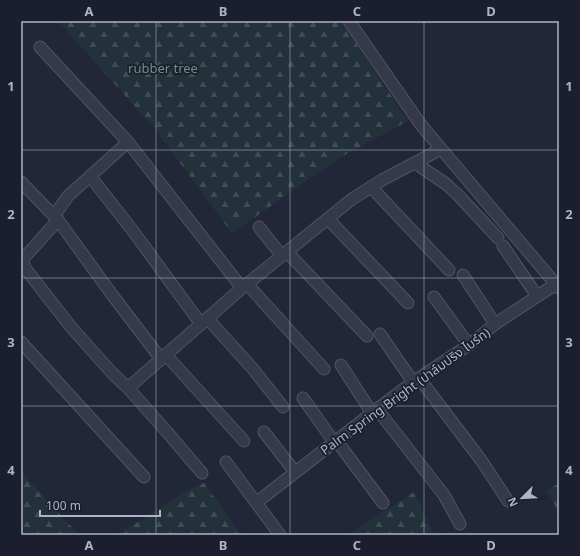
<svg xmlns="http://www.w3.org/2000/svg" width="580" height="556" font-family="'Noto Sans','Noto Sans Thai',sans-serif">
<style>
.forest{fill:url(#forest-firs)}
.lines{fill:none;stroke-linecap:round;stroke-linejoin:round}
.minor-casing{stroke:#505364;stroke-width:13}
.minor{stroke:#353949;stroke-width:11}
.grid{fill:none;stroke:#b0b3c5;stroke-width:1;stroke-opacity:0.55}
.labels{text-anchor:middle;stroke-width:3.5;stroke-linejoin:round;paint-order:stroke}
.park-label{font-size:13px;fill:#68957c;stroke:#1b1e2e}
.street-label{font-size:13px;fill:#b0b3c5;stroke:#1b1e2e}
.neatline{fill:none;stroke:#b0b3c5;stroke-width:1.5}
.grid-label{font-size:13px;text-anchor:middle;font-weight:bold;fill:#b0b3c5}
</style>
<defs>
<pattern id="forest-firs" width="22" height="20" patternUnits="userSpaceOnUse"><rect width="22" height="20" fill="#23323a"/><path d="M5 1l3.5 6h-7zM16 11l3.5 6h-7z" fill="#404d55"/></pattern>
</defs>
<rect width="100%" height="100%" fill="#222639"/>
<g class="forest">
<polygon points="58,21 341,21 408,121 341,157 232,233 155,129"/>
<polygon points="21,472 79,535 21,535"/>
<polygon points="204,483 242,535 117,535 190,489"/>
<polygon points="559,483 559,513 547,491"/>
<polygon points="414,492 434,535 348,535"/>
</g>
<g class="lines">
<g class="minor-casing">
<g id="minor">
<polyline points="349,21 421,125 559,288"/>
<polyline points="40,47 128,142 242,288"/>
<polyline points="415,163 446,184 458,195 498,238"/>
<polyline points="90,176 133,231 201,324"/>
<polyline points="21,182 58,220 113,296 161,359"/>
<polyline points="371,187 449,270"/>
<polyline points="54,216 68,196 128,142"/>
<polyline points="328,219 408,303"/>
<polyline points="58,220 24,258 23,262 25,268 71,327 113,374 128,388 167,432 202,473"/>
<polyline points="259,227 282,256"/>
<polyline points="503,246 537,296"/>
<polyline points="287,252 367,336"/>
<polyline points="463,275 495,324"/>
<polyline points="247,284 324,369"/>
<polyline points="434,297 469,345"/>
<polyline points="207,318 253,369 283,407"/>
<polyline points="380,334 413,382"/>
<polyline points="21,342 144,477"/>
<polyline points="166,355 244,441"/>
<polyline points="341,365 372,413"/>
<polyline points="419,378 481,460 508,501"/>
<polyline points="128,388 242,288 352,199 382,180 441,149"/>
<polyline points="303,398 334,442"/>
<polyline points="377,409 444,495 460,524"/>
<polyline points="264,432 295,472"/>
<polyline points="336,440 383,503"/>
<polyline points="226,462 280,535"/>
<polyline points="257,502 372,413 413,382 469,345 495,324 556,284"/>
</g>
</g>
<use href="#minor" class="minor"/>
</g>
<path class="grid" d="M 156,21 L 156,535M 290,21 L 290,535M 424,21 L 424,535M 21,150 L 559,150M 21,278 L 559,278M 21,406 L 559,406"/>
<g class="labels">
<g class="park-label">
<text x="163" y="73">rubber tree</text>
</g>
<g class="street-label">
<text transform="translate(405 391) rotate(-36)" y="5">Palm Spring Bright (ปาล์มปริง ไบร์ท)</text>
</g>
</g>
<rect width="580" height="556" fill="none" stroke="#1b1e2e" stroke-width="44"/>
<g transform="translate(522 498) rotate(246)" stroke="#1b1e2e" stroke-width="3" paint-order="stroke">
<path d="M0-3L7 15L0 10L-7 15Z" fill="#b0b3c5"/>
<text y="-6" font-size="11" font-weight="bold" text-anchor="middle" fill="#b0b3c5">N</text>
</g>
<path d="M40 510v6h120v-6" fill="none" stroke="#b0b3c5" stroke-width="2"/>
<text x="46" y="510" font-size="12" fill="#b0b3c5" stroke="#1b1e2e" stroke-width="3" paint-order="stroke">100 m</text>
<rect x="22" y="22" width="536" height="512" class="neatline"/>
<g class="grid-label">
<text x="89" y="16">A</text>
<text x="223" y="16">B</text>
<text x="357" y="16">C</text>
<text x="491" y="16">D</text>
<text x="11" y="91">1</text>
<text x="569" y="91">1</text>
<text x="11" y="219">2</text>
<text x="569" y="219">2</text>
<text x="11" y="347">3</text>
<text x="569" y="347">3</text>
<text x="11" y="475">4</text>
<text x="569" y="475">4</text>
<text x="89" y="550">A</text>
<text x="223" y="550">B</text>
<text x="357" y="550">C</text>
<text x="491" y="550">D</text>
</g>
</svg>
